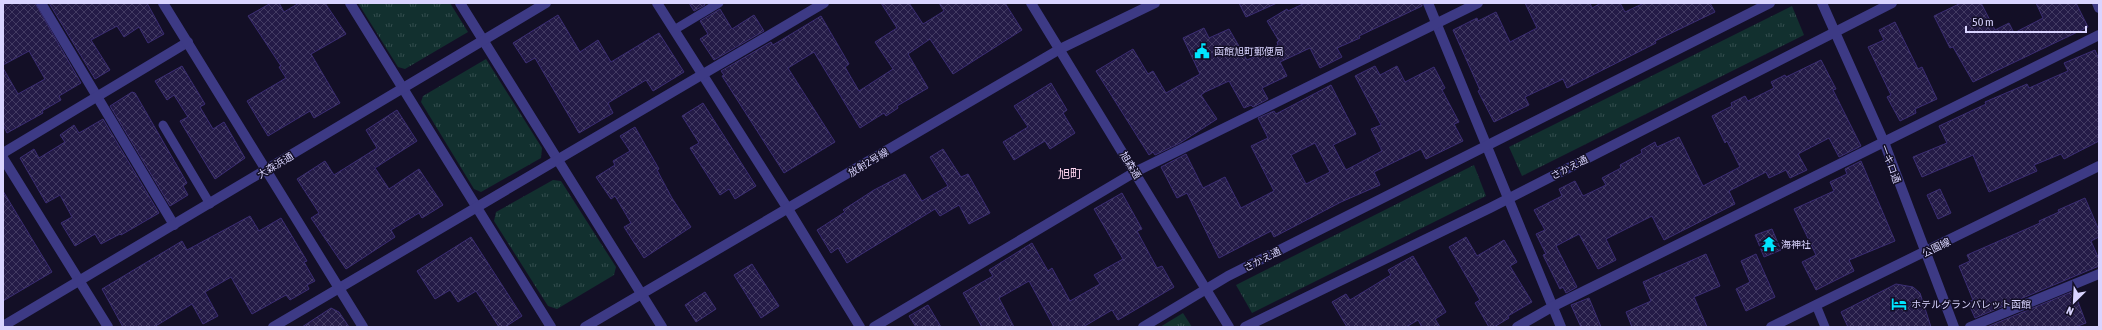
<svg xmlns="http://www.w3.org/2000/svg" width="2102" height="330" font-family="'Asap Condensed','Noto Sans JP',sans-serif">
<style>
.grass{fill:url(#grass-tufts)}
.building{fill:url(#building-cross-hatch);stroke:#3b2d73;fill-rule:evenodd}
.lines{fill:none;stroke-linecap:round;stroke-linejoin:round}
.service{stroke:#3d3a85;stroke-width:9}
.minor{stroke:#3d3a85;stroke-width:10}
.tertiary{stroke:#3d3a85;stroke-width:10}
.labels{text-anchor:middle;stroke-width:3;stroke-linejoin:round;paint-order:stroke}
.poi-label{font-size:10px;fill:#d9d4ff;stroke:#130f26;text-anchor:start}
.street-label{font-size:10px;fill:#d9d4ff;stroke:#130f26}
.quarter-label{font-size:12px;fill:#ffd6f0;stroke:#130f26}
</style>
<defs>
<pattern id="grass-tufts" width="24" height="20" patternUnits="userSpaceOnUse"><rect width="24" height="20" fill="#12302f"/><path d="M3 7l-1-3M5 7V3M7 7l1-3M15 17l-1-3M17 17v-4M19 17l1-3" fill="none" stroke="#344d4e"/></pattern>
<pattern id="building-cross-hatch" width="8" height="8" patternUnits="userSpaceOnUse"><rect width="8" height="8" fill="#241b47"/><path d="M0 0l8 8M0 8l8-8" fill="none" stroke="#433b63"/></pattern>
</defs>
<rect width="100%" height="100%" fill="#130f26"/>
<g class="grass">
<polygon points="358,3 450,3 468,32 405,69 398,67"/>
<polygon points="1792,6 1804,35 1522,176 1509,147"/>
<polygon points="486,59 542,148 541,158 481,192 474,189 421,102 423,96"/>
<polygon points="1474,165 1486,196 1252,313 1236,285"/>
<polygon points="553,180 561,181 616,267 614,275 557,309 548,306 494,221 496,212"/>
<polygon points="1183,313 1192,327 1160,327"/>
</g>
<g class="building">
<polygon points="3,3 35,3 81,83 59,96 61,100 42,111 43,113 7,133 3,125 3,68 18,94 45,79 29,51 3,65"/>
<polygon points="49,3 147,3 164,34 148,43 139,27 124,37 117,26 91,40 110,70 95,79"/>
<polygon points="271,3 279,3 284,12 299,3 325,3 346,34 311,54 340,103 314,118 310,111 268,136 247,101 286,78 279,67 281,66 248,16"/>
<polygon points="689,3 704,3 705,5 694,11"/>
<polygon points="881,3 909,3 923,24 944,11 939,3 1005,3 1022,30 953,74 930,39 908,54 928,88 897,106 898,108 886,116 884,113 860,128 814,52 788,68 835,142 784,173 722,76 724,75 721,71 771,42 773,45 821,16 849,64 845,67 859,91 893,69 875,42 897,28"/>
<polygon points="1239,3 1277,3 1246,17"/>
<polygon points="1305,3 1422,3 1422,6 1359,36 1360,38 1337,48 1342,57 1320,68 1310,48 1280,62 1287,76 1262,88 1268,99 1253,107 1251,105 1244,108 1229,81 1205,92 1201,95 1217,119 1180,143 1155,155 1153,152 1149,155 1096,71 1133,49 1148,74 1153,71 1166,93 1200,74 1183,38 1204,28 1209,38 1229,29 1247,60 1278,45 1277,42 1279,41 1267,21 1287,9 1288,11"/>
<polygon points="1525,3 1590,3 1592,8 1601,3 1620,3 1625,12 1644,3 1710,3 1715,12 1655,41 1656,43 1567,88 1563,79 1525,97 1529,105 1494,122 1478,91 1480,90 1453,30 1477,18 1478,21 1496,12 1510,42 1537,28"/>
<polygon points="1961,3 1981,3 1995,30 2009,23 2014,33 2043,18 2036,3 2076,3 2088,27 1973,82 1953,47 1950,48 1934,16"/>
<polygon points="720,9 732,29 754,15 764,31 714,60 700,39 708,34 700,21"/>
<polygon points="558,15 580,52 598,40 611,62 659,33 684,72 653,91 646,80 608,103 613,113 579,133 535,58 526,63 513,43"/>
<polygon points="1895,22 1918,69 1922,67 1937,99 1915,109 1916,113 1900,121 1887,97 1891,95 1868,47 1884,40 1879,30"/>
<polygon points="2095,50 2099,59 2099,141 2064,159 2061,154 2034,165 2037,171 1989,192 1973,155 1922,177 1913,157 1947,143 1939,126 1986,104 1985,102 2027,84 2029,88 2068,71 2064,63"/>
<polygon points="1821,60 1836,89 1833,90 1861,146 1839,157 1829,138 1798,154 1807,170 1790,178 1786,170 1769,178 1766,172 1729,191 1735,204 1664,240 1652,216 1606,239 1616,260 1598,269 1579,234 1556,246 1577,287 1566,293 1563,287 1560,289 1543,255 1546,254 1536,234 1545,230 1534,210 1562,196 1559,189 1575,181 1583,196 1606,185 1602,178 1621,168 1620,165 1642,153 1641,150 1655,142 1657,147 1679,137 1703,186 1740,167 1727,141 1725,143 1712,116 1732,106 1731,103 1745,96 1748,101 1774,88 1771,82 1785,75 1786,77"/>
<polygon points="182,66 205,104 200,107 213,129 224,122 245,158 215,179 180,121 188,117 174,95 167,100 155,81"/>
<path d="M 1375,66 L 1380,75 L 1397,66 L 1405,82 L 1434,67 L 1445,88 L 1442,90 L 1459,122 L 1454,124 L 1463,141 L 1426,159 L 1421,149 L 1374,172 L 1380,185 L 1341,202 L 1274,237 L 1271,231 L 1219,258 L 1187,193 L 1177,198 L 1161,167 L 1186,154 L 1203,188 L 1225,177 L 1241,208 L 1274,191 L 1251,146 L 1268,138 L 1258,118 L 1274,111 L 1276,114 L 1331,85 L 1356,134 L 1333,145 L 1346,170 L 1382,151 L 1371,129 L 1381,125 L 1355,76 ZM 1315,143 L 1330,172 L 1306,184 L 1291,155 Z"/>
<polygon points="1051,83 1067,110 1063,113 1075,133 1050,149 1045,141 1014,160 1003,142 1028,127 1014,106"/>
<polygon points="132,92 135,93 187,183 183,186 188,195 170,206 110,106"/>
<polygon points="703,103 756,186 735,199 729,189 720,195 690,148 699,143 682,116"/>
<polygon points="397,110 417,141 375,168 389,189 419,169 443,205 422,218 419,213 391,230 395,237 346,269 311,218 319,213 297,179 325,161 334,175 377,148 366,130"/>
<polygon points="103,119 159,213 121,235 120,234 101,244 95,234 75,246 61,223 72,217 60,195 46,203 20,158 34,149 39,158 65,142 60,135 74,125 79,133"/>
<polygon points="635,127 659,169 657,170 672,198 691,227 644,258 624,227 631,223 615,196 611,199 596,177 615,165 613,161 630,151 620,136"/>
<polygon points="943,149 961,177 968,174 990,213 969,224 959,205 940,216 935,209 847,263 838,248 831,253 817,230 845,212 843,210 874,190 905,174 922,201 948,186 930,157"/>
<polygon points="1861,161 1895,241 1849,260 1854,271 1816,290 1802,262 1816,255 1794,209 1834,191 1830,182 1847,174 1845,169"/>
<polygon points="1940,189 1951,213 1938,219 1927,195"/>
<polygon points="3,191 52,272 3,301"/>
<polygon points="1122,193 1142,229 1137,231 1157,268 1162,266 1174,287 1118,320 1112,310 1083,327 1054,327 1029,281 999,298 1014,327 982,327 963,293 993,276 989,270 1032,243 1048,271 1052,268 1070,301 1100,284 1094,275 1123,259 1094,209"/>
<polygon points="2085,198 2099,230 2099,237 2091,241 2099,259 2099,266 1975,318 1968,302 1973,300 1959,266 1970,261 1967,255 2040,223 2039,221 2059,212 2058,210"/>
<polygon points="250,216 259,231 281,218 307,261 304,262 315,281 307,285 309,289 290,300 286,295 252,314 231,277 205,292 218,316 203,324 192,304 154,327 123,327 102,289 182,241 187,250"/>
<polygon points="1772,229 1781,250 1764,257 1755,235"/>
<polygon points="471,237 522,316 505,327 499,327 476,291 458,302 450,290 435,299 417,271"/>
<polygon points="1466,237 1477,256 1504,240 1517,262 1510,266 1532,302 1508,316 1509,318 1494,327 1489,327 1475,303 1480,300 1449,247"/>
<polygon points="1706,254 1720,286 1694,297 1707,327 1632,327 1626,312 1651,301 1643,282"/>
<polygon points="1756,254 1775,297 1746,311 1736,289 1750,282 1741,261"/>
<polygon points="1413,256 1446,312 1435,319 1440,327 1422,327 1418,320 1406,327 1347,327 1332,302 1346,294 1350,300 1391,275 1388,270"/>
<polygon points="752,264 779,306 761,318 734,275"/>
<polygon points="1896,284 1913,287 1920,293 1931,327 1848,327 1841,312"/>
<polygon points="2074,291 2086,323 2075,327 1987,327"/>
<polygon points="705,292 716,309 696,322 685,305"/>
<polygon points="1589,298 1601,327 1581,327 1571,305"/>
<polygon points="928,305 941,327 916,327 909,316"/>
<polygon points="331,308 339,312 349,327 302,327"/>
</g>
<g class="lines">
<g class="service">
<polyline points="674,30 719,3"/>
<polyline points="163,125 210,204"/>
<polyline points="1816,305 1825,327"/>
</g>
<g class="minor">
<polyline points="41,3 174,225"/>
<polyline points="350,3 551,327"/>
<polyline points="460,3 662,327"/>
<polyline points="657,3 788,209 860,327"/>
<polyline points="1428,3 1561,327"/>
<polyline points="3,153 188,42"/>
<polyline points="3,158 108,327"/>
<polyline points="273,327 824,3"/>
<polyline points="874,327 1135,172 1478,3"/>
<polyline points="1143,327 1228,276 1770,3"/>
<polyline points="1245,327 1490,208 1892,3"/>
<polyline points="1517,327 1552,307 2099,35"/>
<polyline points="1970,327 2099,274"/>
</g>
<g class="tertiary">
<polyline points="163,3 363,327"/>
<polyline points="1031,3 1229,327"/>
<polyline points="1822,3 1884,142 1954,327"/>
<polyline points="2097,3 2099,8"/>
<polyline points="3,326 546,3"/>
<polyline points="585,327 1060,49 1155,3"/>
<polyline points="1771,327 2099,166"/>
</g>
</g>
<defs>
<g id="civic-bare" transform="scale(1.2)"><path d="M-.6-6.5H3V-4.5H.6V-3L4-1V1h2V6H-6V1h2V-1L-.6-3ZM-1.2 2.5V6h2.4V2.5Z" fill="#00e5ff" stroke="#130f26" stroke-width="2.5" paint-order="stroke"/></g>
<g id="temple-bare" transform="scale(1.2)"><path d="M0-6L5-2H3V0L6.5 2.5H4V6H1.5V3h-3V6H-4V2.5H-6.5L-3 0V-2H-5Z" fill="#00e5ff" stroke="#130f26" stroke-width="2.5" paint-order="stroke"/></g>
<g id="hotel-bare" transform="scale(1.2)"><path d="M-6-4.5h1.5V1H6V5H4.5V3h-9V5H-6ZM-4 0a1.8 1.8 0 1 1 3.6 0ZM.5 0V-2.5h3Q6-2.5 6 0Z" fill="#00e5ff" stroke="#130f26" stroke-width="2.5" paint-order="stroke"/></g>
</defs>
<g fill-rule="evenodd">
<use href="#civic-bare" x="1202" y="51"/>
<use href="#temple-bare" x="1769" y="244"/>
<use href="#hotel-bare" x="1899" y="304"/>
</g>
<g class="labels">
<g class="poi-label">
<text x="1214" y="55">函館旭町郵便局</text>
<text x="1781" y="248">海神社</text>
<text x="1911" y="308">ホテルグランパレット函館</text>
</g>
<g class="street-label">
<text transform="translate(868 162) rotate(-31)" y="4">放射2号線</text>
<text transform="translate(1891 164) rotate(70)" y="4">一キロ通</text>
<text transform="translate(275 165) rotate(-31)" y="4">大森浜通</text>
<text transform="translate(1131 165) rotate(59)" y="4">旭森通</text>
<text transform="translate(1569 167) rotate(-27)" y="4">さかえ通</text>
<text transform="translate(1936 247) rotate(-26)" y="4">公園線</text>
<text transform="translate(1262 259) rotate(-27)" y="4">さかえ通</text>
</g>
<g class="quarter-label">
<text x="1070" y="178">旭町</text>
</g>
</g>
<rect width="2102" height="330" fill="none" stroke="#d9d4ff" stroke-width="8"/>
<g transform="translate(2074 302) rotate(204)" stroke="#130f26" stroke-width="3" paint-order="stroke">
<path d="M0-3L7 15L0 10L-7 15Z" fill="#d9d4ff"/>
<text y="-6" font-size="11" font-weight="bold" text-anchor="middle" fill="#d9d4ff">N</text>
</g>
<path d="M1966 26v6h120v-6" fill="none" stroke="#d9d4ff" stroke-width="2"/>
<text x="1972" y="26" font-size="12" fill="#d9d4ff" stroke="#130f26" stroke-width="3" paint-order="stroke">50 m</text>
</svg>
